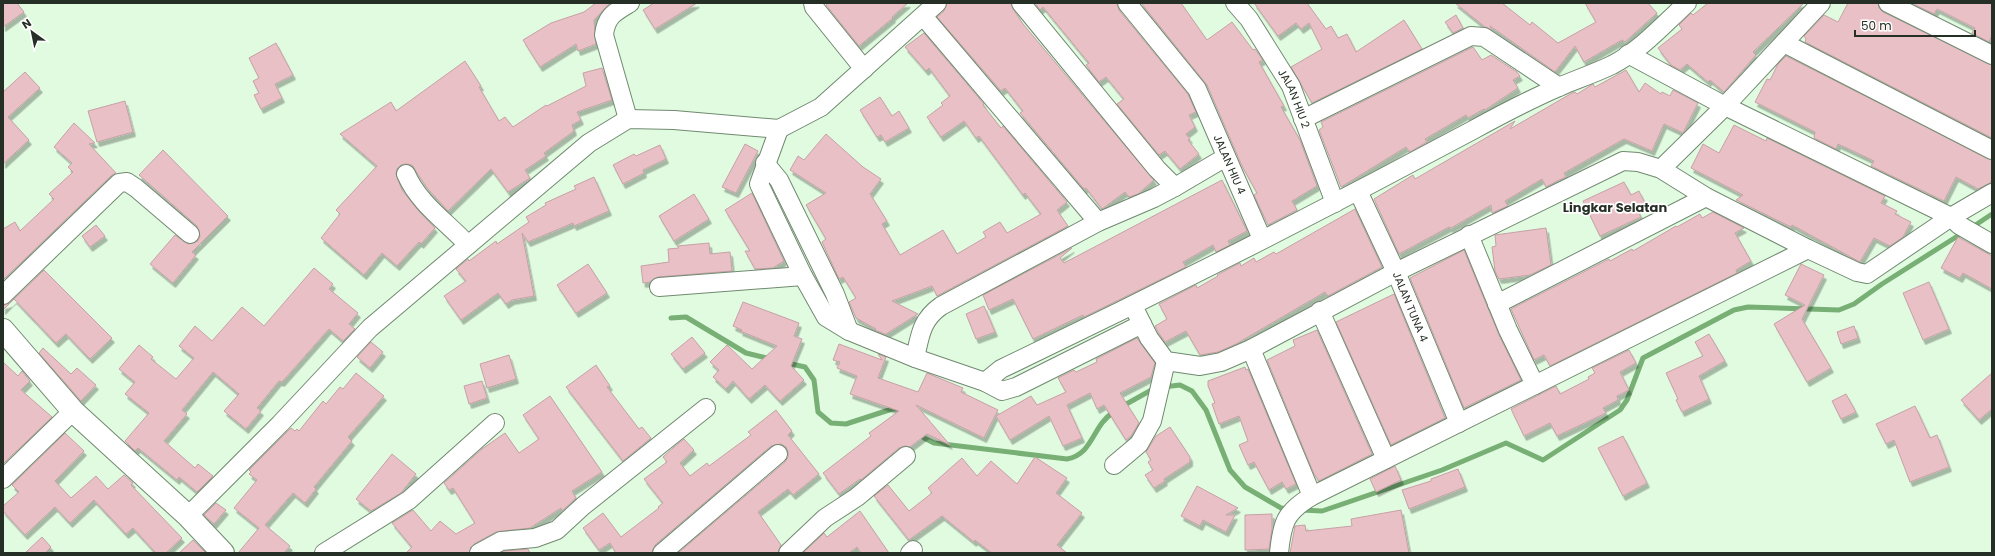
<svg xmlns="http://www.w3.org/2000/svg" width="1995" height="556" font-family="Poppins,sans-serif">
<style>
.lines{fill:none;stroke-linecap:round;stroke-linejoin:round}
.stream{stroke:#77af75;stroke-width:5}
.building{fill:#e8c0c6;stroke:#c6a1a6;filter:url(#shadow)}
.street-casing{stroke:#718970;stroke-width:20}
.secondary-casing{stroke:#718970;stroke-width:24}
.street{stroke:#fff;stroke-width:18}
.secondary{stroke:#fff;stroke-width:22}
.labels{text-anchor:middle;stroke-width:3.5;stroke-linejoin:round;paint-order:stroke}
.street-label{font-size:11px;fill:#262f25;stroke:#fff}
.quarter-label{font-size:13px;font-weight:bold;fill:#262f25;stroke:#fff}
</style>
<defs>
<filter id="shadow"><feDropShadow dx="2.5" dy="4.5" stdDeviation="0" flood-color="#0004"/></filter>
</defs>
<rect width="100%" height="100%" fill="#e1fbe0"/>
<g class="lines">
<g class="stream">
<polyline points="1971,228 1992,214"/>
<polyline points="671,318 686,317 746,353 771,359"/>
<polyline points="787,363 805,367 814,380 818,412 831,423 846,424 892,409 899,409"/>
<polyline points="1163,387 1180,385 1192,391 1206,410 1230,470 1245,487 1281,508 1288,509"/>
<polyline points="1121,407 1155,388"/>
<path d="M 919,433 L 924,438 L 934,443 L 1067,459 C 1094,454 1092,425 1114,412"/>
<polyline points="1302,510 1322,511 1442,470 1506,443 1543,460 1620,410 1627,400 1643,358 1734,310 1748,307 1839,310 1854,304 1882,284 1964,232"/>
</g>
</g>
<g class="building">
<polygon points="3,3 17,3 24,12 3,27"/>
<polygon points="596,3 610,3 594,20 596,44 578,51 576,44 540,67 523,40 551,23 584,12"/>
<polygon points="654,3 697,3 655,29 643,10"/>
<polygon points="828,3 908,3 892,17 893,18 859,46 826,5"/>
<polygon points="947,3 1011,3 1013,9 1023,24 1154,180 1138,194 1129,197 1125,192 1102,209 1086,188 1084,189 1020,113 1023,111 1005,88 1001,91 937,17 944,11"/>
<polygon points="1035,3 1117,3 1119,10 1188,94 1196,112 1189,115 1195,127 1186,134 1190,139 1188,140 1199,154 1180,169 1165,151 1159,155 1117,104 1124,99 1106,77 1099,82 1086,65 1089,63 1079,51 1043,7 1040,10"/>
<polygon points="1141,3 1181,3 1207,40 1232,22 1253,50 1255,49 1263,60 1259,62 1284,106 1281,107 1300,140 1317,186 1292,201 1297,210 1268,225 1254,195 1257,193 1242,166 1207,85"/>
<polygon points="1254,3 1307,3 1326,29 1331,26 1338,38 1347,34 1356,52 1404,20 1422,49 1312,103 1291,67 1322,49 1309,23 1301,29 1296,23 1278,36"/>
<polygon points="1455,3 1502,3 1530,25 1532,22 1558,43 1596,22 1585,3 1648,3 1657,13 1625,42 1622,40 1584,62 1575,46 1555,72 1490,26 1492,30 1485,27"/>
<polygon points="1708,3 1804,3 1753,52 1756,55 1724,92 1710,80 1708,82 1687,64 1680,70 1671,65 1658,48 1682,29 1679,25 1691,13 1693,15"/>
<polygon points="1848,3 1878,3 1879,8 1883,12 1992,65 1992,138 1805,42 1806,39 1804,36 1824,15 1838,22"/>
<polygon points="1911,3 1992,3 1992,35 1989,42 1972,33 1975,28 1937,9 1934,14"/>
<polygon points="1456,15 1463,28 1453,33 1445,22"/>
<polygon points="924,33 984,104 983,105 1001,128 1003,126 1067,202 1057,210 1068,226 937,296 932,286 892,301 918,314 886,334 887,335 875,330 876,329 856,318 849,302 856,298 843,277 839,279 822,242 826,239 806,205 826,193 790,170 798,156 804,160 826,134 863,167 881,179 870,194 887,221 882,224 900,255 943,230 957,254 986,237 983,232 1000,222 1007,233 1041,214 1025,193 1023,195 979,136 976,138 964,121 941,137 927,117 943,105 941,103 950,96 929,68 926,71 905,47"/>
<polygon points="276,43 293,75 275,84 282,98 261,109 254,95 259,93 253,81 259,78 249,58"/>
<polygon points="1473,47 1482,60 1491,55 1517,72 1520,76 1513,80 1518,88 1485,110 1484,109 1468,118 1466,115 1425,139 1427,142 1410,152 1406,147 1341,187 1319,130 1323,127 1321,122"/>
<polygon points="1786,56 1992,160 1992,180 1990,183 1978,189 1956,177 1944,201 1871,166 1874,161 1851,150 1838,144 1836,149 1814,138 1815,132 1755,102 1767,79 1770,80 1778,64"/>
<polygon points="465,61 481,86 479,87 499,121 505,117 513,127 546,105 547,106 586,86 583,73 602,68 612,100 577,112 581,120 572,125 574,131 544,153 546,156 525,170 530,178 508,192 491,169 448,211 427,188 412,165 406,164 401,165 397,169 396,174 402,190 418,210 435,228 421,244 419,242 397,266 382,253 364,275 321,238 340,214 336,210 377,166 340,134 391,102 396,111"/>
<polygon points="1626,70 1639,92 1645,83 1661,94 1662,92 1670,96 1673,90 1698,103 1683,133 1664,124 1652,151 1624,139 1564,173 1566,177 1557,181 1546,187 1542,179 1505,201 1508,206 1492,213 1491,205 1451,228 1449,227 1399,254 1374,199 1413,175 1415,179 1515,121 1510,129 1572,93 1575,92 1577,94 1593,84 1595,87"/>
<polygon points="25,72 40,88 8,117 29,140 3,164 3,92"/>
<polygon points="880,97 892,116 899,111 909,128 885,142 881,135 877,137 860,110"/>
<polygon points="125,101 133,132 97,142 88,111"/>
<polygon points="74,123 95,143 89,144 116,173 112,175 3,280 3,229 15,222 20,231 54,199 49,194 73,172 68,167 72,163 54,147"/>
<polygon points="1734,125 1766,141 1767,138 1885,196 1881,203 1897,211 1895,214 1911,222 1903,237 1890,246 1874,238 1860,262 1792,225 1791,227 1736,200 1743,195 1691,168 1703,144 1719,153"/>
<polygon points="745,144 758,151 736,193 722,187"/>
<polygon points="660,145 666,159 643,170 644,173 623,184 613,165 634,154 636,156"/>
<polygon points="163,150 228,216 192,252 196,255 173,283 150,264 175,235 188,244 198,241 200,236 197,226 139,175"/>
<polygon points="594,177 609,211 574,226 573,223 528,242 522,233 534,296 512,300 506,304 498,293 461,320 444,296 466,281 456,269 468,259 469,261 496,241 497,244 529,222 526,217 546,205 545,203 576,189 574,186"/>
<polygon points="1222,180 1247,231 1228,241 1230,245 1216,252 1213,245 1183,262 1186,267 1084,317 1083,315 1033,339 1013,299 989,310 983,295 1072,248 1060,258 1064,263"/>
<polygon points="1624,182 1631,195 1639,191 1645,203 1636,207 1641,217 1600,236 1583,201"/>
<polygon points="752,193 784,261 773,268 755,269 745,251 750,251 725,210"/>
<polygon points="694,194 709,219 674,241 659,216"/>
<polygon points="1355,209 1382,267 1328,296 1325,292 1236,344 1218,352 1200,355 1186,331 1165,342 1158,332 1155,326 1167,319 1159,304 1196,285 1197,288 1218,276 1217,275 1240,263 1241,266 1254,258 1256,262 1274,252 1276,254"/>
<polygon points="1713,212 1744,228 1735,233 1751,261 1736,270 1737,273 1550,366 1544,355 1534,360 1511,309 1609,259 1610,261 1632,249 1633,251 1676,226 1677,227 1700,214 1702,218"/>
<polygon points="96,225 105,236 90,247 82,236"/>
<polygon points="1546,228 1551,265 1530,275 1499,279 1495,271 1492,247 1496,246 1495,235"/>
<polygon points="1958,237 1992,256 1992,289 1963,273 1960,278 1941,268"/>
<polygon points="709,243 710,254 730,252 732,271 658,277 650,282 643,283 641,266 669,262 668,249 679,248 677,246"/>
<polygon points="1464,250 1499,335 1521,380 1464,408 1410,278"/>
<polygon points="588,264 607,293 576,313 557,285"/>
<polygon points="1801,264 1824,275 1802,319 1831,368 1807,382 1774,324 1805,305 1785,295"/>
<polygon points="314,268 333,284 329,289 358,313 349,324 355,329 343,341 329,329 282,382 279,381 257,408 261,411 246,429 224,411 239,394 213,372 182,410 187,414 164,441 195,468 198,464 213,476 197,492 179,477 177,480 138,448 135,451 125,441 149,413 125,394 135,382 119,369 139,345 153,357 151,359 176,379 194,358 179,346 195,326 212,341 242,307 264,326"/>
<polygon points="44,270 112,338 90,359 66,334 56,343 14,299 3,310 3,305 10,303"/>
<polygon points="1929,282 1949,329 1923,340 1903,293"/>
<polygon points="1394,294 1445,418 1391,445 1336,322"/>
<polygon points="743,302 799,323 794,336 802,339 791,366 804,380 780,401 765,385 749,399 733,381 726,389 713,377 719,370 710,362 727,345 752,369 777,346 740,331 742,330 733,326"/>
<polygon points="984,306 995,332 976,339 966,314"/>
<polygon points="1854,326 1858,338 1841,344 1837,332"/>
<polygon points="1317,330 1372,454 1319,481 1314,474 1267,360 1295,346 1293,340"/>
<polygon points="1709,334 1725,361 1699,376 1709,399 1682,412 1676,400 1678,399 1666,373 1703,356 1695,342"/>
<polygon points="692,337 705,353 683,369 671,354"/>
<polygon points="1137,338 1155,363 1151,377 1120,393 1139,423 1131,436 1126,440 1104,405 1097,409 1090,393 1067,405 1082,438 1063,446 1049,416 1010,440 996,416 1031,396 1037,405 1066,392 1058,378 1074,370 1076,372 1097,362 1096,359"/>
<polygon points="371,342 383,352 370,368 357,357"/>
<polygon points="839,344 882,360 878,354 886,357 878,378 918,392 927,373 963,388 961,392 998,410 984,438 916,405 950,445 927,434 910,447 905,446 899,448 861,480 860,479 839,494 823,473 871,436 869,433 899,411 850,394 857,376 837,368 840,362 833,360"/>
<polygon points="43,348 71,374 77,368 96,385 81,401 39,353"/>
<polygon points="1629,350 1636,363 1620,372 1629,390 1617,396 1618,400 1603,408 1606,413 1557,436 1550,423 1524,436 1511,409 1556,386 1560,394 1589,379 1588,377 1595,373 1592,368"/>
<polygon points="509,355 516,379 487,388 480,364"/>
<polygon points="3,362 18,376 22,371 30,381 21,390 52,417 3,464"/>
<polygon points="596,365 610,386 607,387 639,429 642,427 651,438 623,461 566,387"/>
<polygon points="1245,367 1246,370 1248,369 1296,484 1286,489 1282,482 1269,490 1254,462 1248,465 1239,445 1248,441 1239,416 1219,424 1212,404 1215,403 1208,386 1208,381"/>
<polygon points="356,373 384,396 348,437 352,441 314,487 316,489 305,503 293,493 265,525 290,546 284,553 238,553 259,528 234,508 257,480 249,474 251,472 249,470 291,428 295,431 297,429 299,431 323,401 326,404 340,387 343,389"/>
<polygon points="1992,373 1992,409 1979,420 1961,400"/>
<polygon points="482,381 487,398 469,404 464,386"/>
<polygon points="1846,394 1856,412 1841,419 1832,401"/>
<polygon points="550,396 602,472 572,491 576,498 562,511 561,508 530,528 496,532 474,544 469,553 406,553 412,547 392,523 413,510 431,531 440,521 456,534 475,523 453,488 449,490 444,483 482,449 505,433 519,453 539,439 523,415"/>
<polygon points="1915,406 1930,438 1937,435 1949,467 1910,482 1894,440 1886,444 1876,424"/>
<polygon points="776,410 792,431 788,435 819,474 793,495 788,489 758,512 781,545 778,553 678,553 785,462 788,457 788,452 786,447 781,444 771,446 655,545 652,553 616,553 610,543 599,550 583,528 603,513 621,537 659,508 658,507 663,503 644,479 667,462 663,457 673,448 684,439 694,450 680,463 690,476 707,463 709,466 751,435 748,432"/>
<polygon points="1170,427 1190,457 1190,462 1164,479 1165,481 1154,488 1145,475 1153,470 1148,462 1151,460 1146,452 1156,436"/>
<polygon points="65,433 84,451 55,481 71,498 96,476 108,489 124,475 133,483 131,485 182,538 166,553 156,553 133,528 126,534 94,500 70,523 55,507 25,535 3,511 3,506 19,492 12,485"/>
<polygon points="1623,436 1647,483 1623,496 1598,448"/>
<polygon points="392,454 416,474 401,493 371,511 356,499"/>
<polygon points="1035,457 1067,478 1056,493 1082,513 1057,545 1067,553 992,553 975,540 974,542 942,516 909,540 874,496 888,485 909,511 932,493 928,488 962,458 977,476 991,461 1017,484"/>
<polygon points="1395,466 1401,480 1376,492 1370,479"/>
<polygon points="1458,469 1465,487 1409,509 1402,490 1431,481 1431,479"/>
<polygon points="1197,486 1238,508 1226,515 1235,515 1226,532 1203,520 1200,526 1181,516"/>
<polygon points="216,503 226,510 214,524 204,515"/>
<polygon points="1401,510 1409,553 1290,553 1295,526 1305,525 1306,531 1352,526 1351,519"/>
<polygon points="860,511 889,553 861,553 857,547 849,553 803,553 824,533 827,537"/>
<polygon points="1272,514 1272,529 1269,549 1245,550 1245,515"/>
<polygon points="42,537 51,547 45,553 25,553"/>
<polygon points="193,540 206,553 179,553"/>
<polygon points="528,549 530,553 501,553 504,551"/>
</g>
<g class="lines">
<g class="street-casing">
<g id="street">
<polyline points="813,3 814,7 864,69"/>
<path id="s1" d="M 1127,3 L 1197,89 L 1262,239"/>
<path id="s2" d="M 1235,3 L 1249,19 L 1291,86 L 1335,203"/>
<polyline points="1888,3 1992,55"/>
<polyline points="923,16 1098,222"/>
<polyline points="1784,43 1992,150"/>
<polyline points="1628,54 1725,106 1951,217 1959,225 1992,244"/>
<path d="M 628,119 L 604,35 C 606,16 615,12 630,3"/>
<polyline points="1303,119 1471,36 1484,37 1559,87"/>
<polyline points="779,129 759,184 803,276 826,317 849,331 915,358 985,382 1002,391 1016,387 1142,324"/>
<polyline points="765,163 779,180 835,294 849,331"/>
<polyline points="1661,169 1725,106 1821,3"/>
<path d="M 406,174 C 419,204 447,222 468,245"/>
<polyline points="1175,187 1226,157"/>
<path id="s3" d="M 1358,191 L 1396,272 L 1459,423"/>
<polyline points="1469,235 1508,330 1535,385"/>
<polyline points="659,287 803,276"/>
<polyline points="3,295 119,183 127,182 136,188 190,234"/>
<polyline points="1497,304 1706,197"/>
<polyline points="1133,306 1149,338 1166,361 1200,366 1221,362 1251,349 1396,272 1623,161 1638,162 1661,169 1706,197 1808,249 1857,272 1867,274 1951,217 1992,193"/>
<polyline points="1320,311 1386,459"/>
<polyline points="1251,349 1312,496"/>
<path d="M 915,358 C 920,336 921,320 941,306 L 1098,222 L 1154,198 L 1175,187 L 1157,169 L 1021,3"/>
<path d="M 985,382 L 1001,369 C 1160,293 1318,213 1473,130 C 1502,114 1531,99 1561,86 C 1578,79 1595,73 1612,65 C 1641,50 1663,25 1687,3"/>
<polyline points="1114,465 1139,444 1152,421 1166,361"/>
<polyline points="3,479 73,411"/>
<polyline points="188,516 280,424 370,328 589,143 628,119 674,120 779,129 821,107 937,3"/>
<polyline points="324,553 409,500 495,423"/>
<polyline points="479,553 501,541 535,538 557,530 583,506 706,408"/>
<polyline points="662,553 778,454"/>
<polyline points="788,553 825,518 857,497 906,456"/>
<polyline points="910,553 913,550"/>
<path d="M 1279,553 C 1282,523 1285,512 1312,496 L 1808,249"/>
</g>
</g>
<g class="secondary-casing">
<polyline id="secondary" points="3,330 73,411 188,516 223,553"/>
</g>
<use href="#street" class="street"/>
<use href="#secondary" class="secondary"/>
</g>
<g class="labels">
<g class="street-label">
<text dy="4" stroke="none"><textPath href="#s2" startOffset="113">JALAN HIU 2</textPath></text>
<text dy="4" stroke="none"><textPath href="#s1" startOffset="193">JALAN HIU 4</textPath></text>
<text dy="4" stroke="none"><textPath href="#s3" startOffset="127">JALAN TUNA 4</textPath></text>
</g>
<g class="quarter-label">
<text x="1615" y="212">Lingkar Selatan</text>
</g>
</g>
<rect width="1995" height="556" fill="none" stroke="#262f25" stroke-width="8"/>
<g transform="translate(32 32) rotate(327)" stroke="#ffffff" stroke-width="3" paint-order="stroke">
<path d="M0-3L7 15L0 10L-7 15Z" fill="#262f25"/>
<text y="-6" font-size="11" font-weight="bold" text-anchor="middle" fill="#262f25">N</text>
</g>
<path d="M1855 30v6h120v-6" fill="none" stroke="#262f25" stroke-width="2"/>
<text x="1861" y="30" font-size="12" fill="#262f25" stroke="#ffffff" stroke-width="3" paint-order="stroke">50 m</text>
</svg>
